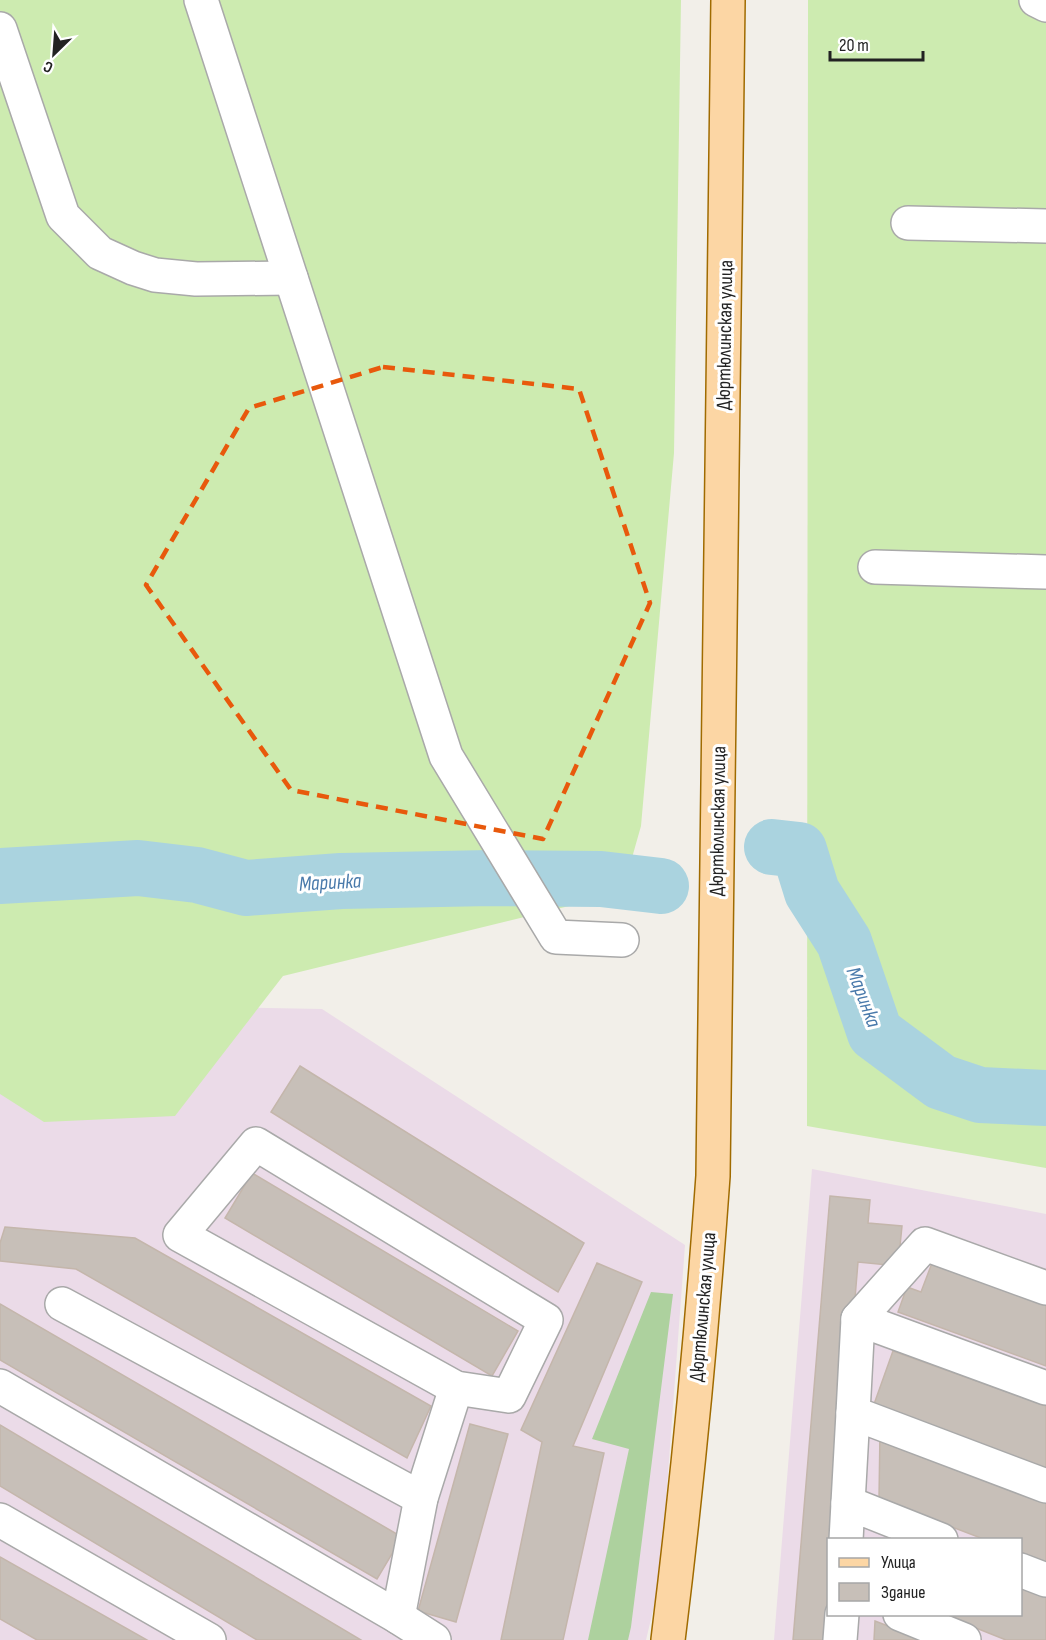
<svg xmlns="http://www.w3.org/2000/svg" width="1046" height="1640" font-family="'Sofia Sans Condensed',sans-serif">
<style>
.industrial{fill:#ebdbe8;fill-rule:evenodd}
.grass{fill:#cdebb0}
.forest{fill:#add19e}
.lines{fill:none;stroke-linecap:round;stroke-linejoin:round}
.river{stroke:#aad3df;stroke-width:56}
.building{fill:#c7bfb8;stroke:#c4b6ab;stroke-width:1.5}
.minor-casing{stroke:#a9a9a9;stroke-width:36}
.major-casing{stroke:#a06b00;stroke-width:36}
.minor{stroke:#fff;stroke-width:33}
.major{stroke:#fcd6a4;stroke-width:33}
.marked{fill:none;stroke:#e8590c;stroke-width:4.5;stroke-dasharray:12 8;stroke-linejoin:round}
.labels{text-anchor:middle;stroke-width:6;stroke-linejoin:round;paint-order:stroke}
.street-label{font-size:20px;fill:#222;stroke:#fff}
.water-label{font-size:21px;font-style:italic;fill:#4a7aab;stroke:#fff}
</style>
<rect width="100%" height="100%" fill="#f2efe9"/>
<g class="industrial">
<polygon points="0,1003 322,1009 685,1245 660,1581 646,1640 0,1640"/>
<path d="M 812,1169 L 1046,1214 L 1046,1640 L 774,1640 ZM 828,1540 L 1020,1540 L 1020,1614 L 828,1614 Z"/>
</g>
<g class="grass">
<polygon points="0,0 681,0 674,453 641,826 622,893 283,976 175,1116 44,1122 0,1094"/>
<polygon points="808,0 1046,0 1046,1168 807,1126"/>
</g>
<polygon class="forest" points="651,1292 673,1294 631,1627 628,1640 588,1640 629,1449 592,1439"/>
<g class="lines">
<g class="river">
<polyline points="772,847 799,850 812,892 844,942 875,1033 941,1082 980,1095 1046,1098"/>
<polyline points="0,876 138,868 197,875 246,888 341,881 490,878 601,879 661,886"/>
</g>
</g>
<g class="building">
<polygon points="300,1066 584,1243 558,1292 271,1112"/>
<polygon points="252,1173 518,1331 492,1376 225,1218"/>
<polygon points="830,1196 870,1200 868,1223 902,1226 898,1266 858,1262 835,1540 828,1540 827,1640 793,1640"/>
<polygon points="5,1227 135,1238 431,1406 407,1458 76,1269 0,1261 0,1243"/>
<polygon points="597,1263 642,1282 573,1446 604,1453 563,1640 501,1640 542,1442 521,1430"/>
<polygon points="932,1263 1046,1305 1046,1366 898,1312 907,1287 921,1292"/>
<polygon points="0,1304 402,1537 377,1579 0,1360"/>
<polygon points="893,1351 1046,1406 1046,1469 873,1407"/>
<polygon points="470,1424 508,1434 456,1622 418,1611"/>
<polygon points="0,1425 361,1640 257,1640 0,1486"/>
<polygon points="880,1432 1046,1497 1046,1562 1020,1552 1020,1540 986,1540 879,1499"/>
<polygon points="0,1557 147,1640 37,1640 0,1619"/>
<polygon points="1020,1585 1046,1595 1046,1640 1006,1640 941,1614 1020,1614"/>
<polygon points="875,1621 924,1640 874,1640"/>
</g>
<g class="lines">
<g class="minor-casing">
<g id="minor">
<polyline points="201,0 446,756 556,937 622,940"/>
<polyline points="1036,0 1046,5"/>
<polyline points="0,29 63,216 100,253 133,268 155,275 196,279 291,278"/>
<polyline points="908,223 1046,226"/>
<polyline points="875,567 1046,572"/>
<polygon points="256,1144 546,1320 509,1396 456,1388 180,1235"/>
<polyline points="62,1304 421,1498"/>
<polyline points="858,1319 925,1244 1046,1288"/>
<polyline points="0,1386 398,1617 434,1640"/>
<polyline points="1046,1388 858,1319 853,1413 1046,1486"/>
<polyline points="848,1503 853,1413"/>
<polyline points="0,1520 209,1640"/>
<polyline points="846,1540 848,1503 941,1540"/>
<polyline points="1020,1570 1046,1580"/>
<polyline points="900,1614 964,1640"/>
<polyline points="398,1617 421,1498 456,1388"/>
<polyline points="840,1640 842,1614"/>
</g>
</g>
<g class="major-casing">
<path id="major" d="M 668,1640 C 687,1486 702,1331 713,1176 L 728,0"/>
</g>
<use href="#minor" class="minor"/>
<use href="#major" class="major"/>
</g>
<path class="marked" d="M 383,367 L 579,389 L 650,603 L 543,839 L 291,790 L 146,585 L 249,408 Z"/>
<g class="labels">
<g class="street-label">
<text transform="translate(724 335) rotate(-89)" y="7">Дюртюлинская улица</text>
<text transform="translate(717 821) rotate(-89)" y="7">Дюртюлинская улица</text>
<text transform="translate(702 1307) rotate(-85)" y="7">Дюртюлинская улица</text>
</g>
<g class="water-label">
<text transform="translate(330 882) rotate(-3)" y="7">Маринка</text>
<text transform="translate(864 997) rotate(69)" y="7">Маринка</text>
</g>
</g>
<rect x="827" y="1538" width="195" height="78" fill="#ffffff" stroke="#a7a7a7" stroke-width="1.5"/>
<rect x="839" y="1558" width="30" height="9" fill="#fcd6a4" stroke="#a7a7a7" stroke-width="1.5"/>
<text x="881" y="1568" font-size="18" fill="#222222">Улица</text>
<rect x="839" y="1583" width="30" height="18" fill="#c7bfb8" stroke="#a7a7a7" stroke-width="1.5"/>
<text x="881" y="1598" font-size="18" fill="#222222">Здание</text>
<g transform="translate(54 54) rotate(205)" stroke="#ffffff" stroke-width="4.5" paint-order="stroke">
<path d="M0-4.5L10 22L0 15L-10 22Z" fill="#222222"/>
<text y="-9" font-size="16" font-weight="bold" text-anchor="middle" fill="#222222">С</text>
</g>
<path d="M830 51v9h93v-9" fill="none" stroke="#222222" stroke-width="3"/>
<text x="839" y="51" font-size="18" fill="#222222" stroke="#ffffff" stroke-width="4.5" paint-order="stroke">20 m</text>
</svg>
